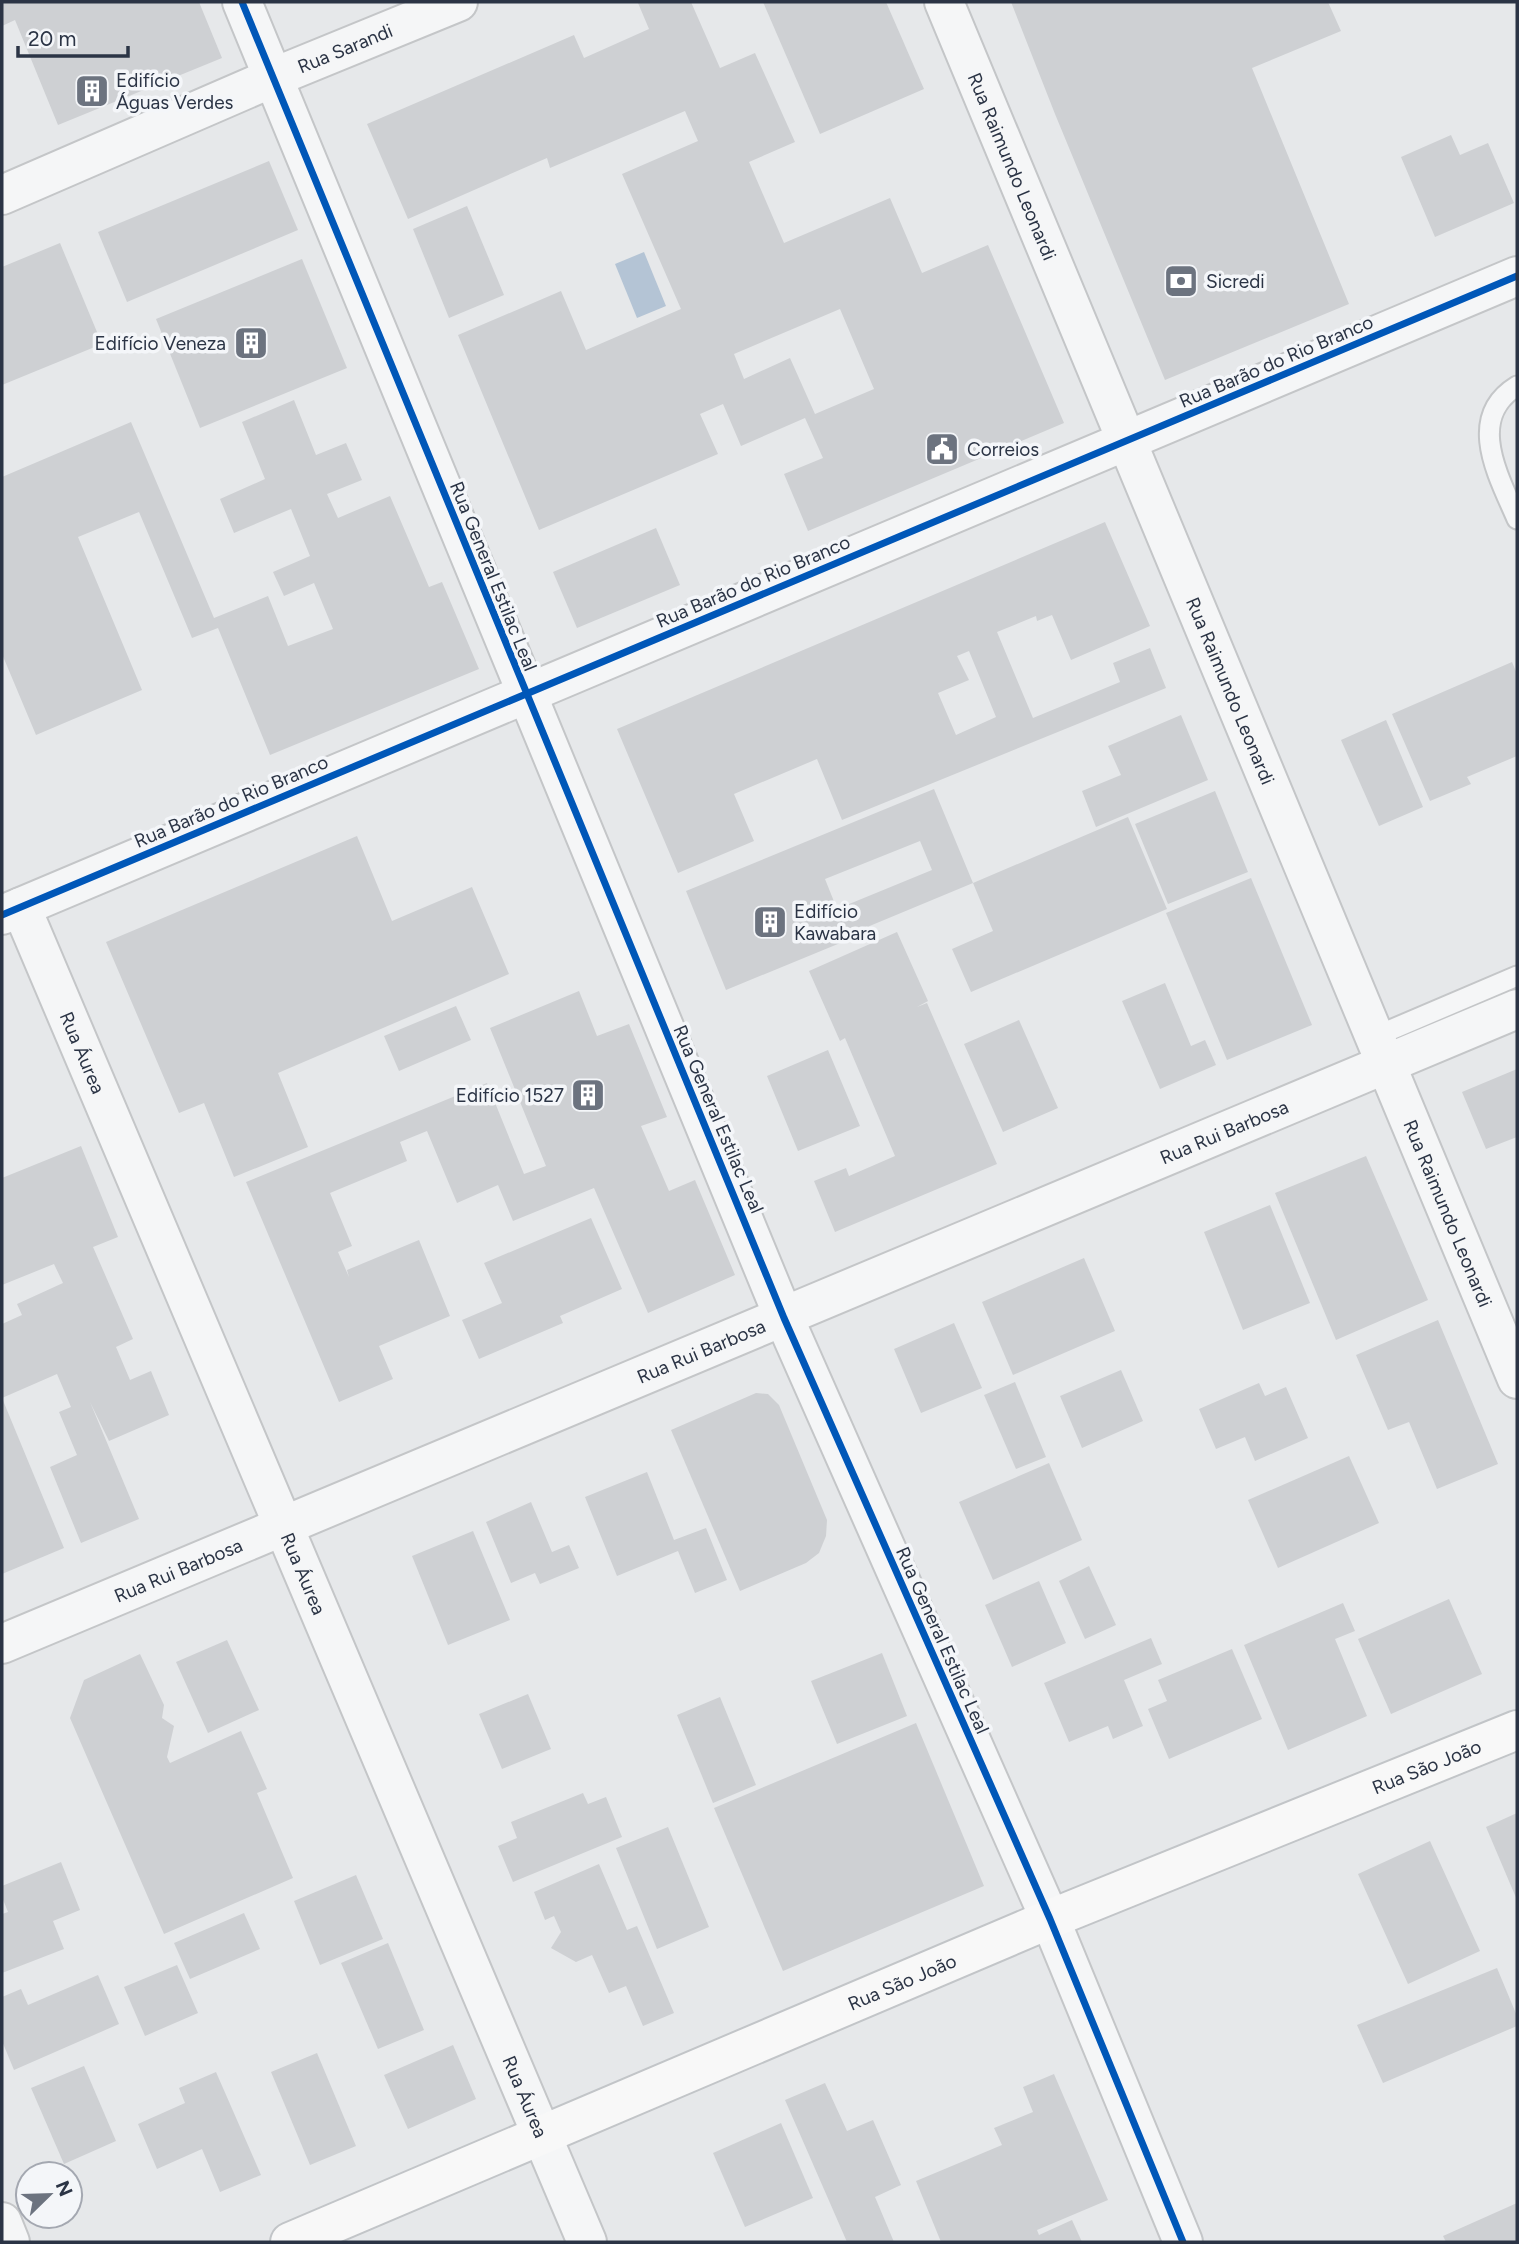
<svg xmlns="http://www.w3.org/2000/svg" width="1519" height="2244" font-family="Figtree,sans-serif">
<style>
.water{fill:#b4c4d5}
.building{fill:#ced0d3;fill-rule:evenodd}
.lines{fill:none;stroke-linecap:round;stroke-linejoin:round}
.service-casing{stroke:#c4c6c8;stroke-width:23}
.minor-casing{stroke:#c4c6c8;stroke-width:42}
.tertiary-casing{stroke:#c4c6c8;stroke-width:42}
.primary-casing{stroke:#c2c5c8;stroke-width:42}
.service{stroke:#f5f6f7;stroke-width:19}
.minor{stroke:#f5f6f7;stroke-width:38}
.tertiary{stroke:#f5f6f7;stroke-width:38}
.primary{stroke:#f8f8f8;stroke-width:38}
.cycleway-casing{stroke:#f4f6f9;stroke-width:11}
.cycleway{stroke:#0057b8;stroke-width:7}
.labels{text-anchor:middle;stroke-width:7;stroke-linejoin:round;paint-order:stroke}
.street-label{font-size:19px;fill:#2b3445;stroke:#f4f6f9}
.poi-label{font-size:19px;fill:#2b3445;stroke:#f4f6f9;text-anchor:start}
</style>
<rect width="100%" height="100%" fill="#e6e8ea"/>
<polygon class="water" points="644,252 666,306 637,318 615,264"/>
<g class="building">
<polygon points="2,2 199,2 222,58 58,125 15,20 2,26"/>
<path d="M 641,2 L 691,2 L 720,68 L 755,53 L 795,142 L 749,162 L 784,243 L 890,198 L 922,273 L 988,245 L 1064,423 L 808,531 L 784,474 L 823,458 L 805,418 L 741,446 L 723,404 L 700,414 L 718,454 L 539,530 L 458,335 L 561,291 L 586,350 L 681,309 L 622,174 L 698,141 L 685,111 L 550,168 L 547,158 L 408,219 L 367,124 L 574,35 L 584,58 L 649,29 L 638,3 ZM 840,309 L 874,389 L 815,414 L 790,358 L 744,379 L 734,354 Z"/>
<polygon points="763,2 886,2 924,89 820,134"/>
<polygon points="1011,2 1328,2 1341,31 1252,68 1349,304 1165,380 1055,114"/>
<polygon points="1451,135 1460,155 1488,143 1514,203 1435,237 1401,157"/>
<polygon points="269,161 298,230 127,302 98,232"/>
<polygon points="467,206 504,295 449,318 413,229"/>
<polygon points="60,243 102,344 2,385 2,267"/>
<polygon points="302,259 347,368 200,428 156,319"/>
<polygon points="294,400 316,455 346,443 362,480 327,494 338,518 390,496 429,587 442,582 479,669 270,755 218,628 192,638 139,512 78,537 142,690 36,735 2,654 2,477 131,422 214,618 268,596 288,646 333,629 314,583 284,596 273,572 310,556 291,509 234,533 220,499 265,479 242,422"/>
<path d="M 1105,522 L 1150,626 L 1071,660 L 1052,615 L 1037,621 L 1036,616 L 997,632 L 1033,718 L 1120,682 L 1113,663 L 1150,648 L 1166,688 L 842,820 L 817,759 L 734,794 L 754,841 L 678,873 L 617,729 ZM 969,651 L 996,717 L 956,735 L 938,693 L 969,680 L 957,656 Z"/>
<polygon points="656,528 680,585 577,628 553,572"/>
<polygon points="1512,662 1517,674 1517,756 1467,777 1471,784 1430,801 1392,714"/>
<polygon points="1181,715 1208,780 1096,827 1082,791 1121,775 1108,746"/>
<polygon points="1386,720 1423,807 1379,826 1341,740"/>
<path d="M 934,789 L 973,883 L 1128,817 L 1167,909 L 971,992 L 952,949 L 993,931 L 973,883 L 848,935 L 850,939 L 726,990 L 686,891 ZM 920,841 L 932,870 L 837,909 L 825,879 Z"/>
<polygon points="1215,791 1248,872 1168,904 1135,824"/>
<polygon points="357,836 392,921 472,887 509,974 278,1073 308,1147 234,1177 204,1103 179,1113 106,942"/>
<polygon points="1251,878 1312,1025 1227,1060 1166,913"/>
<polygon points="897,932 928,1001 917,1007 927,1003 997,1164 835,1232 814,1181 846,1168 849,1176 895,1156 845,1038 840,1041 809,971"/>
<polygon points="1165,983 1191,1046 1205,1040 1216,1065 1160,1089 1122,1001"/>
<polygon points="579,991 597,1036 629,1024 667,1117 641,1126 669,1191 695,1180 735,1275 648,1313 594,1188 513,1221 498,1185 457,1203 427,1131 400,1142 407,1161 330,1193 352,1246 338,1252 349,1277 347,1270 419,1240 450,1316 379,1346 393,1379 339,1402 246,1182 487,1083 524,1174 546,1166 490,1028"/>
<polygon points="456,1006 471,1040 399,1071 384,1036"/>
<polygon points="1019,1020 1058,1108 1003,1132 964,1044"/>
<polygon points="828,1050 860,1126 798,1151 767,1076"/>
<polygon points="1517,1069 1517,1137 1486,1149 1462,1092"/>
<polygon points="81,1146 118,1237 93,1247 133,1339 116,1347 130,1380 151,1371 169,1415 109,1441 90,1402 139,1519 81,1543 50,1467 77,1455 59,1412 71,1407 57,1374 2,1398 2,1324 22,1315 17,1304 63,1283 54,1264 2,1285 2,1178"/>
<polygon points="1366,1156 1428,1300 1336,1340 1275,1193"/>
<polygon points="1270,1205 1310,1303 1243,1330 1204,1232"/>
<polygon points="591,1218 622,1289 560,1316 563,1323 479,1359 462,1320 502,1303 484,1263"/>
<polygon points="1084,1258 1115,1331 1013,1375 982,1302"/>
<polygon points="1438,1320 1498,1464 1437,1489 1409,1422 1388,1430 1356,1355"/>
<polygon points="954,1323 982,1388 921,1413 894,1349"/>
<polygon points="1121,1370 1143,1421 1082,1448 1060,1396"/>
<polygon points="1015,1382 1046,1457 1016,1469 984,1395"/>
<polygon points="1259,1383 1265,1396 1286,1387 1308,1438 1255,1461 1245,1437 1216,1449 1199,1409"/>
<polygon points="756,1393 768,1394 779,1405 827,1520 826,1536 819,1553 806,1563 740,1591 671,1430"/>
<polygon points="2,1398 64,1548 2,1574"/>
<polygon points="1349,1456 1379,1523 1278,1568 1248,1500"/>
<polygon points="1049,1463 1082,1540 993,1580 959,1502"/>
<polygon points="647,1472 674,1540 706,1528 727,1580 695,1593 678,1551 617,1576 585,1497"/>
<polygon points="531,1502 552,1552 569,1545 579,1568 540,1584 535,1573 511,1583 486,1522"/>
<polygon points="473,1531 510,1620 448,1645 412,1556"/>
<polygon points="1089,1566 1116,1625 1085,1639 1059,1581"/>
<polygon points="1039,1581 1066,1643 1012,1667 985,1605"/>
<polygon points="1449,1599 1482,1674 1391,1714 1358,1639"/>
<polygon points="1343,1603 1355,1631 1335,1639 1367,1716 1288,1750 1244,1645"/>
<polygon points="1151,1638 1162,1664 1124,1680 1143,1726 1113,1739 1108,1726 1069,1742 1044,1683"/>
<polygon points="227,1640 259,1710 208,1733 176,1662"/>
<polygon points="1232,1649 1262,1719 1169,1759 1148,1709 1167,1701 1158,1680"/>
<polygon points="882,1653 907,1716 837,1744 811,1681"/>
<polygon points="140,1654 164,1705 162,1718 174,1726 167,1757 170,1763 241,1731 267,1789 257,1793 293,1878 164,1934 70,1718 84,1680"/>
<polygon points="528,1694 551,1749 502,1769 479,1714"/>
<polygon points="720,1697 756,1785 713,1803 677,1715"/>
<polygon points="916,1723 984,1886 783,1971 714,1808"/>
<polygon points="583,1793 588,1804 606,1797 622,1837 513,1882 498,1846 517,1838 511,1822"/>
<polygon points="1517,1813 1517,1900 1486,1827"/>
<polygon points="668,1827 709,1927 657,1949 616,1848"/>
<polygon points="1430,1841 1480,1951 1408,1984 1358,1874"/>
<polygon points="61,1862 80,1910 53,1921 64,1949 2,1973 2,1914 8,1912 2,1897 2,1886"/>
<polygon points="599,1864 627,1930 637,1926 674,2013 643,2026 626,1986 609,1993 592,1955 576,1962 551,1948 561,1932 554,1916 545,1920 534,1892"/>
<polygon points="356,1875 383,1939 320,1965 294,1901"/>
<polygon points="244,1913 260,1949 190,1979 174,1943"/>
<polygon points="388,1943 424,2030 378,2049 341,1963"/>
<polygon points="177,1965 198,2013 145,2036 124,1987"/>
<polygon points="1497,1968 1517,2016 1517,2026 1383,2083 1357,2025"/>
<polygon points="98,1975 119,2024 14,2070 2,2041 2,1997 21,1989 28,2005"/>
<polygon points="453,2045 476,2099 408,2129 384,2075"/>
<polygon points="317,2053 356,2146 310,2165 271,2072"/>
<polygon points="84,2066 116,2141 64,2164 31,2088"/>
<polygon points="216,2072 261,2175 220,2192 202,2149 157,2169 138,2124 185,2103 179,2088"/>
<polygon points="1054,2074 1108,2200 1037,2230 1039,2235 1072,2220 1082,2242 941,2242 916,2181 1002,2145 994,2128 1033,2112 1023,2087"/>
<polygon points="825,2083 847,2131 873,2120 901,2185 875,2197 894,2242 847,2242 785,2100"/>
<polygon points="781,2123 813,2198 745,2227 713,2153"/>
<polygon points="1517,2203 1517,2242 1446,2242 1443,2236"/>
</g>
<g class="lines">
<g class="service-casing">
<g id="service">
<path d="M 1517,386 C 1465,418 1499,477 1517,519"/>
<polyline points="1374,1037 1517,976"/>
</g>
</g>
<g class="minor-casing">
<g id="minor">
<polyline points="242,2 784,1318 1050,1919 1183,2242"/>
<path id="s1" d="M 944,2 L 1517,1379"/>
<path id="s2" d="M 2,195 L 272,78 L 458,2"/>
<path id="s3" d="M 21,907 L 587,2242"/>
<path id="s4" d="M 2,1644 L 1517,1009"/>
<polyline points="2,2222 10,2242"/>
</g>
</g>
<g class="tertiary-casing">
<polyline id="tertiary" points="2,915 1517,276"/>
</g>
<g class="primary-casing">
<g id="primary">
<path id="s5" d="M 290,2242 L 1050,1919 L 1517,1730"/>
</g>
</g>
<use href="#service" class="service"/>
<use href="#minor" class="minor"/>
<use href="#tertiary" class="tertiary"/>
<use href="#primary" class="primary"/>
<g class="cycleway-casing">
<g id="cycleway">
<polyline points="242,2 784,1318 1050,1919 1183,2242"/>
<polyline points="2,915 1517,276"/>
</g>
</g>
<use href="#cycleway" class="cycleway"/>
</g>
<defs>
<g id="building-square" transform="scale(1.75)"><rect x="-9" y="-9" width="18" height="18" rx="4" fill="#6c737f" stroke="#f4f6f9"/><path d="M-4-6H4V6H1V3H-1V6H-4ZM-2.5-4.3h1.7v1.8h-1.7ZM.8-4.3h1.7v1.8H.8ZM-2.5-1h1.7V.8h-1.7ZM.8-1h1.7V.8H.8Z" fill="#fff"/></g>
<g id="bank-square" transform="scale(1.75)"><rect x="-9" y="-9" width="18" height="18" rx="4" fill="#6c737f" stroke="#f4f6f9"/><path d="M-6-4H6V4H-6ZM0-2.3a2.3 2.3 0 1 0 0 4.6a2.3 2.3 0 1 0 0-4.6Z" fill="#fff"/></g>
<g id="civic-square" transform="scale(1.75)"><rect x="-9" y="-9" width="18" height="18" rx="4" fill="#6c737f" stroke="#f4f6f9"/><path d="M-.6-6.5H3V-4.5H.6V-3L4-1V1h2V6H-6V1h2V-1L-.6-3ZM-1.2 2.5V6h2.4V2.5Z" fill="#fff"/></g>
</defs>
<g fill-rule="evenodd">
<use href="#building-square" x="92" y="91"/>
<use href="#bank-square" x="1181" y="281"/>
<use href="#building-square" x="251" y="343"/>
<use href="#civic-square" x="942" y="449"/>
<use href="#building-square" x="770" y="922"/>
<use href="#building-square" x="588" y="1095"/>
</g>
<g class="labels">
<g class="street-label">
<text dy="7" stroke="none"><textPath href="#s2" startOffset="373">Rua Sarandi</textPath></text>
<text dy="7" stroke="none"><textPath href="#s1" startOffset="178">Rua Raimundo Leonardi</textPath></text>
<text transform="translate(1276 361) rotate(-23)" y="7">Rua Barão do Rio Branco</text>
<text transform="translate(494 576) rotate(68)" y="7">Rua General Estilac Leal</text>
<text transform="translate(753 581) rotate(-23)" y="7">Rua Barão do Rio Branco</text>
<text dy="7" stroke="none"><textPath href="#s1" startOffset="746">Rua Raimundo Leonardi</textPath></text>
<text transform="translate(231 801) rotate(-23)" y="7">Rua Barão do Rio Branco</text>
<text dy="7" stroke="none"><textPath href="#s3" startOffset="158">Rua Áurea</textPath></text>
<text transform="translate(719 1119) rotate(67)" y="7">Rua General Estilac Leal</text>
<text dy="7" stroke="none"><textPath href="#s4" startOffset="1325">Rua Rui Barbosa</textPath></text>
<text dy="7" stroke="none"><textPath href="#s1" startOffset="1312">Rua Raimundo Leonardi</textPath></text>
<text dy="7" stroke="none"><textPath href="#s4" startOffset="758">Rua Rui Barbosa</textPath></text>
<text dy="7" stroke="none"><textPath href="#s4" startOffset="191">Rua Rui Barbosa</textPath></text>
<text dy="7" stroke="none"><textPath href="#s3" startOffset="724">Rua Áurea</textPath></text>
<text transform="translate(943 1640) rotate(66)" y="7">Rua General Estilac Leal</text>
<text dy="7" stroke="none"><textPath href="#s5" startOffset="1232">Rua São João</textPath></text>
<text dy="7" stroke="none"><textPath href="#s5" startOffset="665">Rua São João</textPath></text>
<text dy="7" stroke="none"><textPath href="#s3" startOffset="1292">Rua Áurea</textPath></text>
</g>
<g class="poi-label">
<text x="116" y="87">Edifício<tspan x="116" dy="22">Águas Verdes</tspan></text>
<text x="1206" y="288">Sicredi</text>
<text x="226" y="350" text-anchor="end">Edifício Veneza</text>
<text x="967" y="456">Correios</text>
<text x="794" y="918">Edifício<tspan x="794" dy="22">Kawabara</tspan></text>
<text x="564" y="1102" text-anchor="end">Edifício 1527</text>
</g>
</g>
<rect width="1519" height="2244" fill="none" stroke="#2b3445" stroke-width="7"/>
<g transform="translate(49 2195) rotate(67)"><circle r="33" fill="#f4f6f9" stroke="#a4a8b1" stroke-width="2"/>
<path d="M0-5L12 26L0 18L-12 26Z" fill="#6c737f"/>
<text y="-10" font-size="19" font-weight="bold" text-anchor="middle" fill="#2b3445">N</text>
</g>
<path d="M18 46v10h110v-10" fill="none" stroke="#2b3445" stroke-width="3.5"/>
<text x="28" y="46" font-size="21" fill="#2b3445" stroke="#f4f6f9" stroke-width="5" paint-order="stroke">20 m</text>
</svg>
